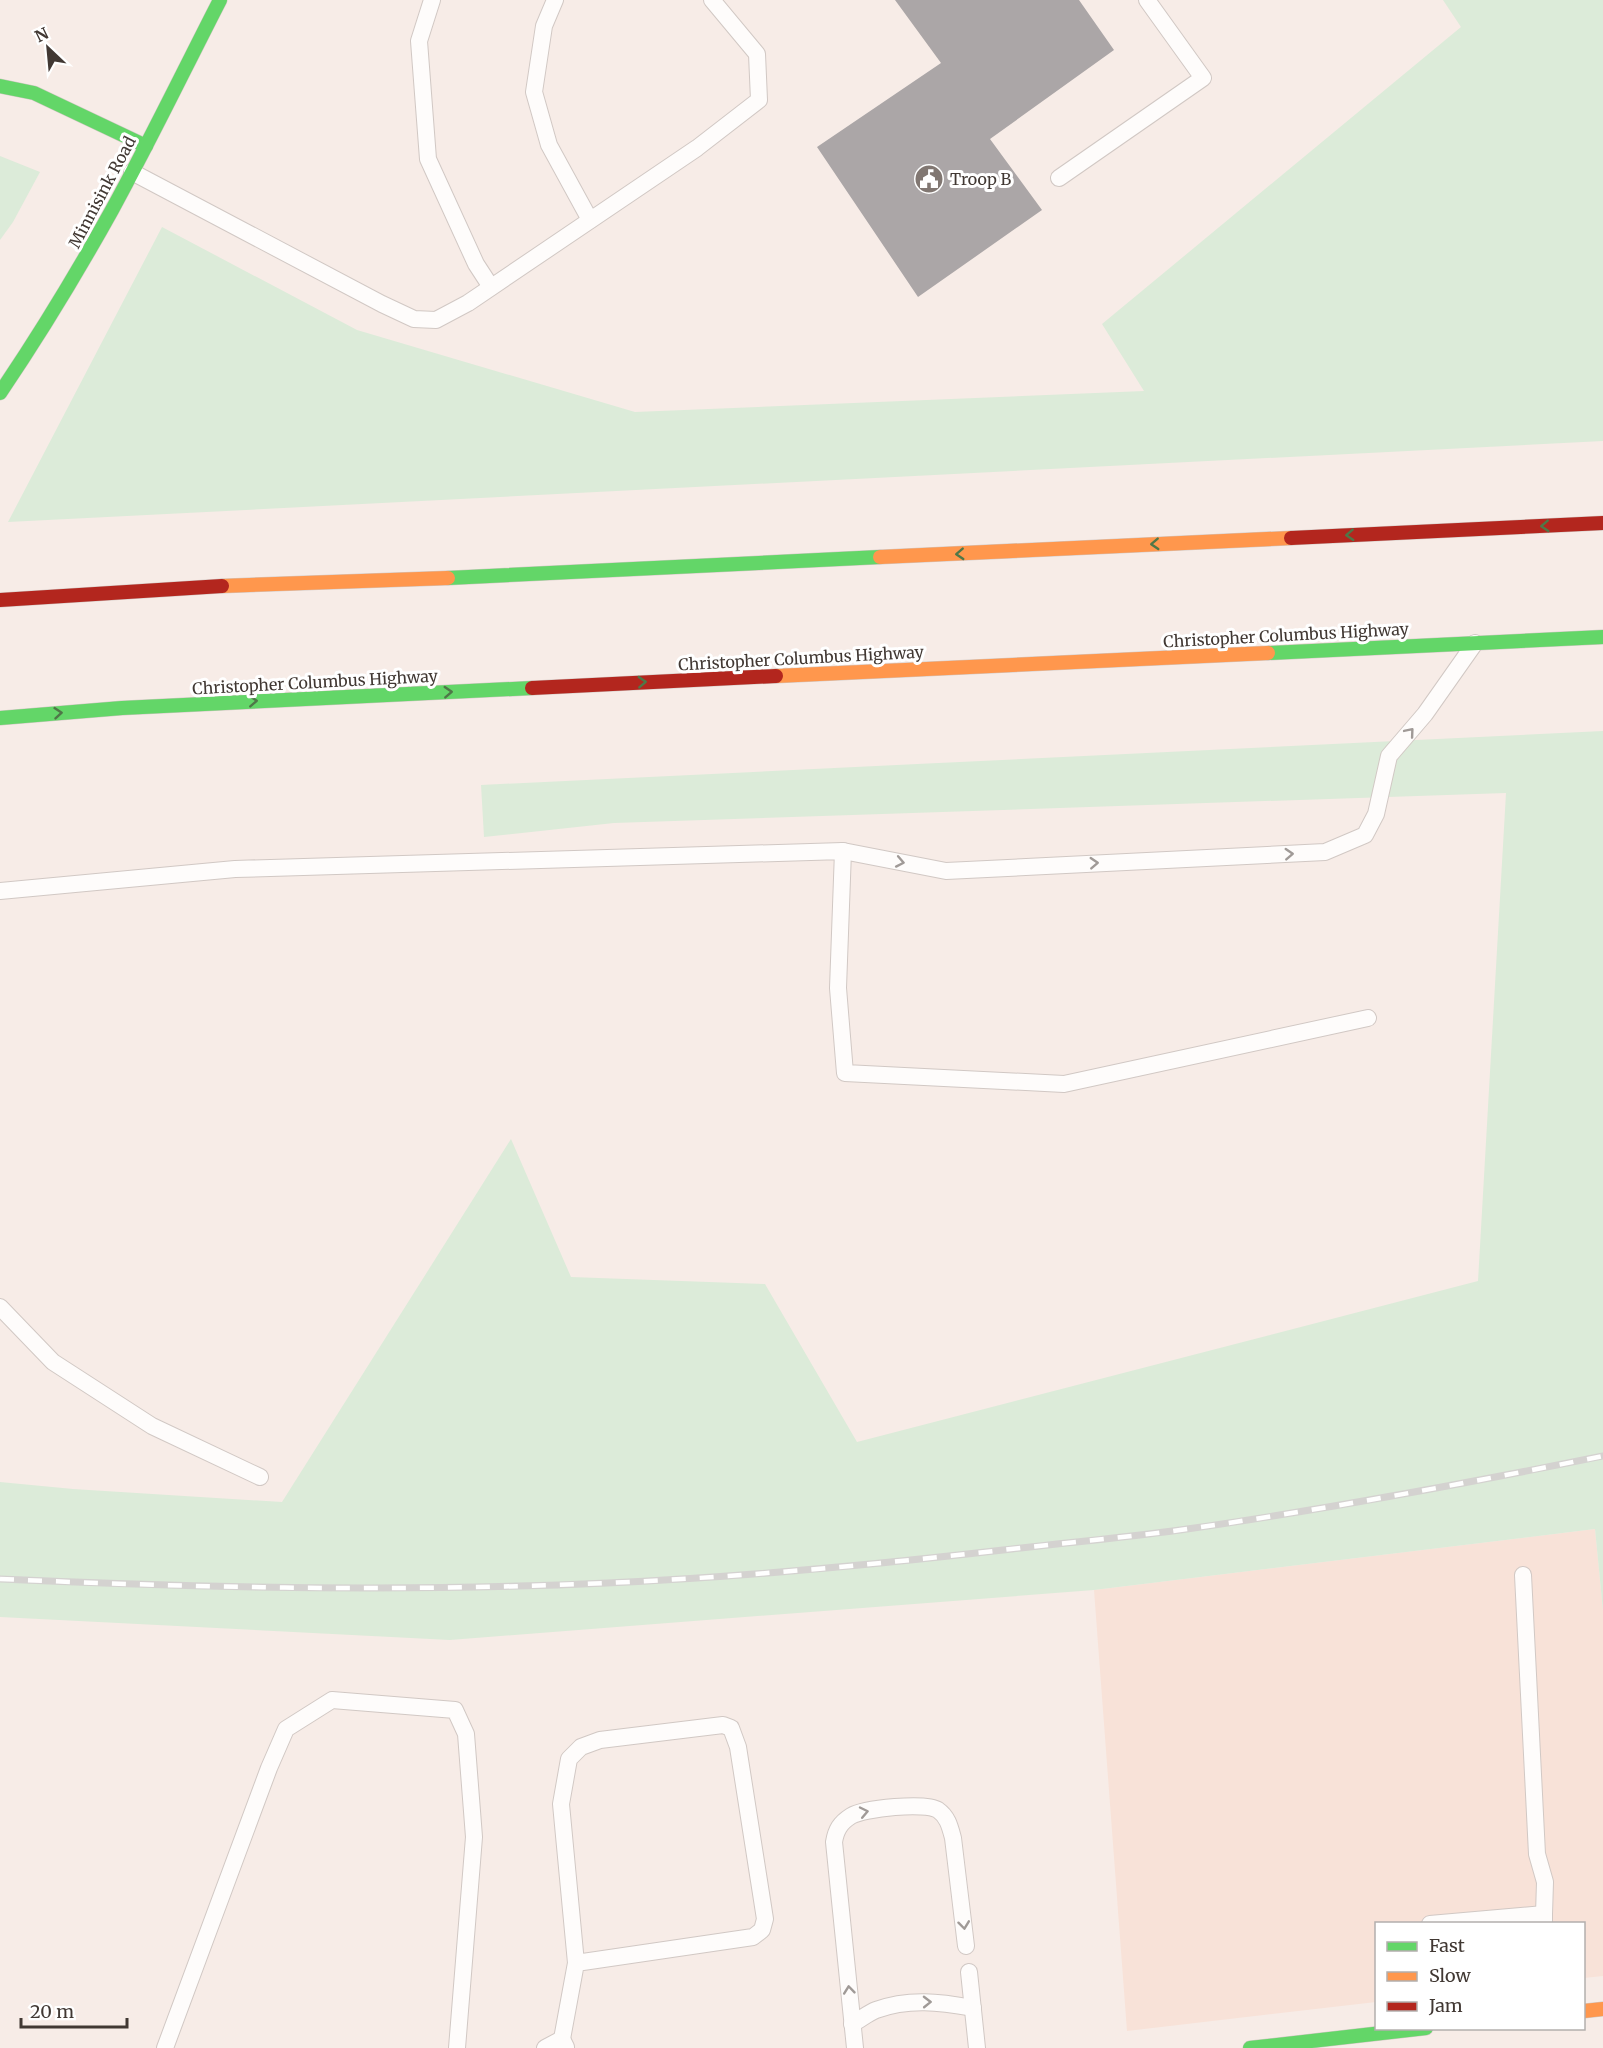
<svg xmlns="http://www.w3.org/2000/svg" width="1603" height="2048" font-family="Merriweather,serif">
<style>
.built{fill:#f8e2d8}
.green{fill:#dcebd9}
.building{fill:#aba6a7}
.lines{fill:none;stroke-linecap:round;stroke-linejoin:round}
.lane-casing{stroke:#d1c8c4;stroke-width:18}
.fast-casing{stroke:#d1c8c4;stroke-width:15}
.slow-casing{stroke:#d1c8c4;stroke-width:15}
.jam-casing{stroke:#d1c8c4;stroke-width:15}
.lane{stroke:#fefcfb;stroke-width:16}
.fast{stroke:#63d668;stroke-width:14}
.slow{stroke:#ff974d;stroke-width:14}
.jam{stroke:#b3261e;stroke-width:14}
.rail-casing{stroke:#d4d2d0;stroke-width:7}
.rail{stroke:#fff;stroke-width:4.5;stroke-dasharray:14;stroke-linecap:butt}
.oneway{stroke:#4f7748}
.oneway2{stroke:#a09a97}
.labels{text-anchor:middle;stroke-width:6;stroke-linejoin:round;paint-order:stroke}
.poi-label{font-size:16px;fill:#413833;stroke:#fff;text-anchor:start}
.street-label{font-size:16px;fill:#413833;stroke:#fff}
</style>
<rect width="100%" height="100%" fill="#f7ece7"/>
<polygon class="built" points="1595,1529 1603,1611 1603,1976 1584,1978 1584,1924 1376,1924 1376,2002 1127,2031 1094,1590"/>
<g class="green">
<polygon points="1443,0 1603,0 1603,441 8,522 162,227 357,330 635,412 1144,391 1102,324 1461,27"/>
<polygon points="0,156 40,172 13,222 0,240"/>
<polygon points="1603,731 1603,1611 1595,1529 1094,1590 450,1640 0,1617 0,1482 73,1489 282,1502 511,1139 571,1277 765,1284 857,1442 1478,1281 1506,793 614,823 484,837 481,785"/>
</g>
<polygon class="building" points="895,0 1079,0 1114,50 990,139 1042,210 918,297 817,147 941,63"/>
<g class="lines">
<g class="lane-casing">
<g id="lane">
<polyline points="432,0 419,41 428,159 476,264 491,287"/>
<polyline points="555,0 544,26 534,92 549,145 590,220"/>
<polyline points="132,172 382,304 414,319 436,320 468,303 697,148 759,100 757,54 712,0"/>
<polyline points="1059,178 1203,78 1147,0"/>
<polyline points="843,851 946,871 1325,852 1365,835 1376,814 1389,756 1425,714 1475,643"/>
<polyline points="0,891 235,869 843,851 838,988 845,1073 1064,1084 1368,1018"/>
<polyline points="0,1307 53,1362 152,1426 260,1477"/>
<polyline points="1523,1575 1537,1854 1545,1882 1544,1914"/>
<polyline points="1430,1924 1544,1914 1544,1924"/>
<polyline points="969,1972 977,2048"/>
<path d="M 852,2024 C 860,2020 868,2013 876,2010 C 909,1998 940,2002 973,2008"/>
<polyline points="562,2039 576,1963 561,1804 569,1759 581,1747 600,1740 723,1725 731,1728 738,1747 765,1919 762,1930 753,1937 576,1963"/>
<polyline points="165,2048 269,1768 286,1729 332,1700 455,1710 466,1734 474,1837 457,2048"/>
<polyline points="545,2048 562,2039 566,2047"/>
<path d="M 855,2048 L 834,1842 C 836,1830 840,1823 851,1816 C 864,1808 926,1802 938,1810 C 948,1817 950,1827 953,1838 L 966,1946"/>
</g>
</g>
<g class="fast-casing">
<g id="fast">
<polyline points="0,86 34,93 146,146"/>
<path d="M 0,393 C 40,334 77,273 112,210 C 150,141 184,70 220,0"/>
<polyline points="448,578 880,557"/>
<polyline points="1268,653 1603,637"/>
<polyline points="0,718 122,708 532,688"/>
<polyline points="1250,2048 1426,2028"/>
</g>
</g>
<g class="slow-casing">
<g id="slow">
<polyline points="880,557 1291,538"/>
<polyline points="222,586 448,578"/>
<polyline points="776,676 1268,653"/>
<polyline points="1584,2011 1603,2009"/>
</g>
</g>
<g class="jam-casing">
<g id="jam">
<polyline points="1291,538 1603,523"/>
<polyline points="0,600 222,586"/>
<polyline points="532,688 776,676"/>
</g>
</g>
<use href="#lane" class="lane"/>
<use href="#fast" class="fast"/>
<use href="#slow" class="slow"/>
<use href="#jam" class="jam"/>
<g class="rail-casing">
<path id="rail" d="M 0,1579 C 202,1588 405,1592 607,1583 C 740,1577 872,1565 1003,1550 C 1062,1543 1121,1538 1180,1530 C 1322,1510 1463,1484 1603,1456"/>
</g>
<use href="#rail" class="rail"/>
</g>
<defs><path id="oneway-chevron" d="M-2-3.5L2.5 0L-2 3.5" fill="none" stroke-width="1.6" stroke-linecap="round" stroke-linejoin="round" transform="scale(1.5)"/></defs>
<g class="oneway">
<use href="#oneway-chevron" transform="translate(1545 526) rotate(177)"/>
<use href="#oneway-chevron" transform="translate(1350 535) rotate(177)"/>
<use href="#oneway-chevron" transform="translate(1155 544) rotate(177)"/>
<use href="#oneway-chevron" transform="translate(960 554) rotate(177)"/>
<use href="#oneway-chevron" transform="translate(642 682) rotate(-3)"/>
<use href="#oneway-chevron" transform="translate(448 692) rotate(-3)"/>
<use href="#oneway-chevron" transform="translate(253 701) rotate(-3)"/>
<use href="#oneway-chevron" transform="translate(58 713) rotate(-5)"/>
</g>
<g class="oneway2">
<use href="#oneway-chevron" transform="translate(1410 732) rotate(-50)"/>
<use href="#oneway-chevron" transform="translate(1289 854) rotate(-3)"/>
<use href="#oneway-chevron" transform="translate(900 862) rotate(11)"/>
<use href="#oneway-chevron" transform="translate(1094 863) rotate(-3)"/>
<use href="#oneway-chevron" transform="translate(864 1812) rotate(-12)"/>
<use href="#oneway-chevron" transform="translate(964 1925) rotate(83)"/>
<use href="#oneway-chevron" transform="translate(849 1990) rotate(-96)"/>
<use href="#oneway-chevron" transform="translate(927 2002) rotate(-1)"/>
</g>
<defs>
<g id="civic-disc" transform="scale(1.5)"><circle r="9.5" fill="#817772" stroke="#fff"/><path d="M-.6-6.5H3V-4.5H.6V-3L4-1V1h2V6H-6V1h2V-1L-.6-3ZM-1.2 2.5V6h2.4V2.5Z" fill="#fff"/></g>
</defs>
<g fill-rule="evenodd">
<use href="#civic-disc" x="929" y="179"/>
</g>
<g class="labels">
<g class="poi-label">
<text x="950" y="185">Troop B</text>
</g>
<g class="street-label">
<text transform="translate(102 192) rotate(-62)" y="6">Minnisink Road</text>
<text transform="translate(1286 635) rotate(-3)" y="6">Christopher Columbus Highway</text>
<text transform="translate(801 658) rotate(-3)" y="6">Christopher Columbus Highway</text>
<text transform="translate(315 682) rotate(-3)" y="6">Christopher Columbus Highway</text>
</g>
</g>
<rect x="1375" y="1922" width="210" height="108" fill="#ffffff" stroke="#b3afad" stroke-width="1.5"/>
<rect x="1387" y="1942" width="30" height="9" fill="#63d668" stroke="#b3afad" stroke-width="1.5"/>
<text x="1429" y="1952" font-size="18" fill="#413833">Fast</text>
<rect x="1387" y="1972" width="30" height="9" fill="#ff974d" stroke="#b3afad" stroke-width="1.5"/>
<text x="1429" y="1982" font-size="18" fill="#413833">Slow</text>
<rect x="1387" y="2002" width="30" height="9" fill="#b3261e" stroke="#b3afad" stroke-width="1.5"/>
<text x="1429" y="2012" font-size="18" fill="#413833">Jam</text>
<g transform="translate(48 48) rotate(334)" stroke="#ffffff" stroke-width="4.5" paint-order="stroke">
<path d="M0-4.5L10 22L0 15L-10 22Z" fill="#413833"/>
<text y="-9" font-size="16" font-weight="bold" text-anchor="middle" fill="#413833">N</text>
</g>
<path d="M21 2018v9h106v-9" fill="none" stroke="#413833" stroke-width="3"/>
<text x="30" y="2018" font-size="18" fill="#413833" stroke="#ffffff" stroke-width="4.5" paint-order="stroke">20 m</text>
</svg>
